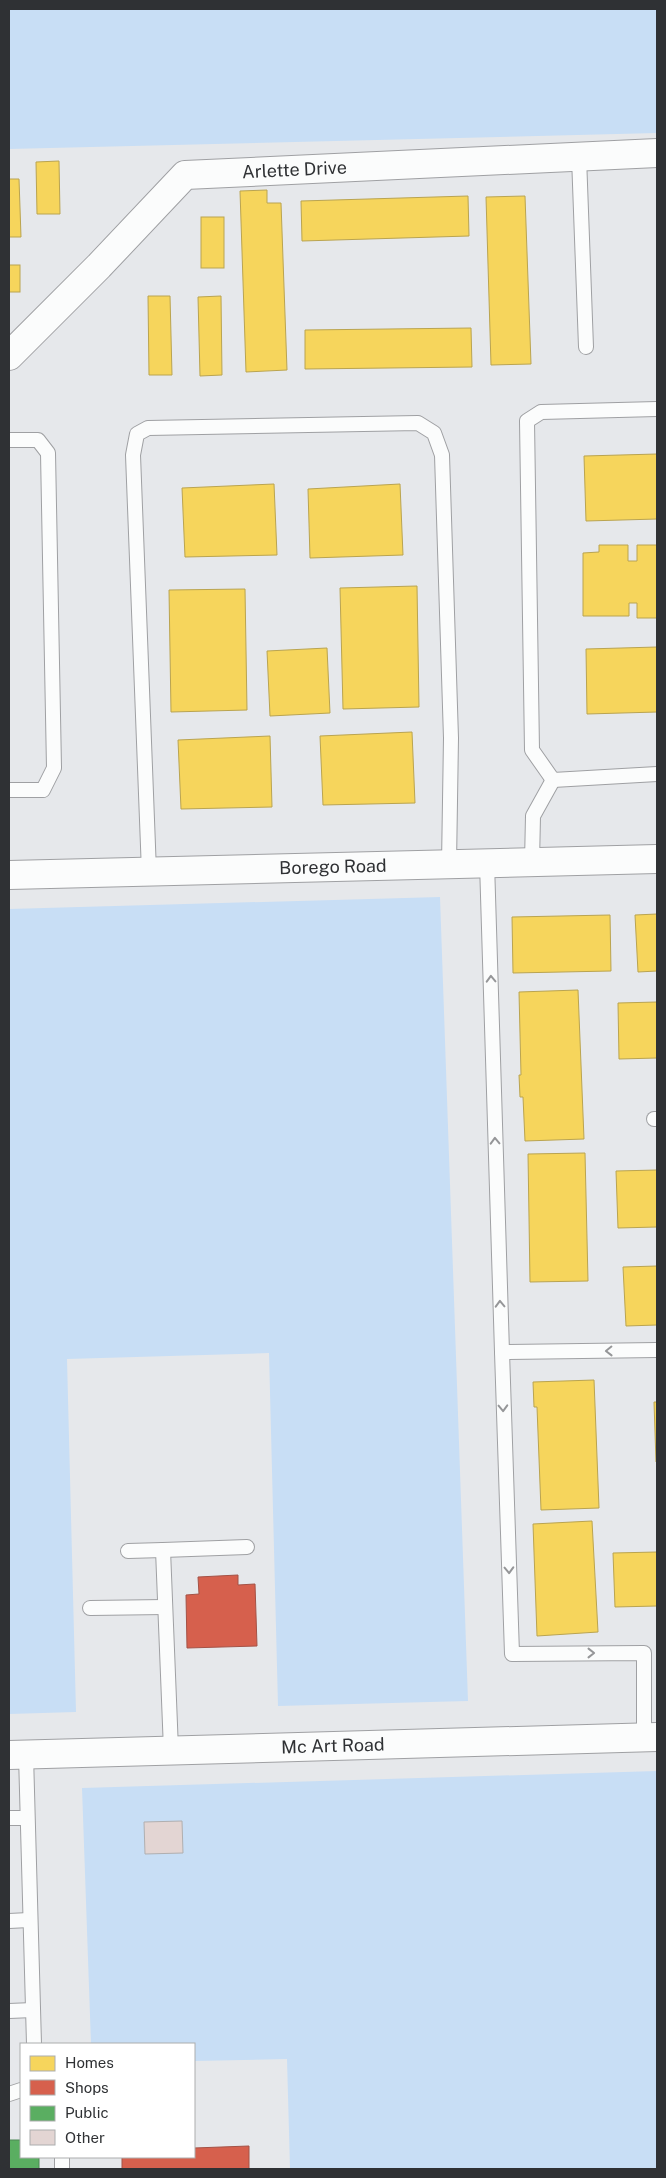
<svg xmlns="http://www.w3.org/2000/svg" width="666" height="2178" font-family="'Public Sans',sans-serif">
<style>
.green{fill:#c8def5}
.homes{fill:#f6d55c;stroke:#baa450}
.shops{fill:#d6604d;stroke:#a45246}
.public{fill:#5aae61;stroke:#4d8854}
.building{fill:#e3d5d3;stroke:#b0afb0}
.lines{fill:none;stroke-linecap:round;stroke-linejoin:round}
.service-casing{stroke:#9fa0a3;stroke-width:16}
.minor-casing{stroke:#9fa0a3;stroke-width:30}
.service{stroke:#fbfcfc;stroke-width:14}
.minor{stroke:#fbfcfc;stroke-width:28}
.oneway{stroke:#959698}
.labels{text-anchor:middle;stroke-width:5;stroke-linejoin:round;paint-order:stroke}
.street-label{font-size:18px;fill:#2f3134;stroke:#fff}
</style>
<rect width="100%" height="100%" fill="#e6e8eb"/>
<g class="green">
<polygon points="9,9 657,9 657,133 9,149"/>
<polygon points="440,897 468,1701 278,1706 269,1353 67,1359 76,1712 9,1714 9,909"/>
<polygon points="657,1771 657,2169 290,2169 287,2059 194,2061 194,2044 91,2044 82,1788"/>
</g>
<g class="homes">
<polygon points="59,161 60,214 37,214 36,162"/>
<polygon points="9,179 19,179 21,237 9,237"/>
<polygon points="267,190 267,203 281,203 287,370 246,372 240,191"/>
<polygon points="468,196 469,236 302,241 301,201"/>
<polygon points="525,196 531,364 491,365 486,197"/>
<rect x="201" y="217" width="23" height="51"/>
<rect x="9" y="265" width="11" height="27"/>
<polygon points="148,296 170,296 172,375 149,375"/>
<polygon points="221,296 222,375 200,376 198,297"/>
<polygon points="471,328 472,367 305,369 305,330"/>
<polygon points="657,454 657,519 586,521 584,456"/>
<polygon points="274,484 277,555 185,557 182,488"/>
<polygon points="400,484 403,555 310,558 308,489"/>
<polygon points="599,545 628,545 628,561 637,561 637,545 657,545 657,618 637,618 637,603 629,603 629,616 583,616 583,553 599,552"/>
<polygon points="417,586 419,707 343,709 340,588"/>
<polygon points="245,589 247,710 171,712 169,590"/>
<polygon points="657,647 657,712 587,714 586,649"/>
<polygon points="327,648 330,713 270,716 267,651"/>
<polygon points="412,732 415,803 323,805 320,736"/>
<polygon points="270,736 272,807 181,809 178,740"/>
<polygon points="657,914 657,971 638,972 635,915"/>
<polygon points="610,915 611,971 513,973 512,917"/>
<polygon points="578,990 584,1139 525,1141 523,1097 520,1097 519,1075 521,1075 519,992"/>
<polygon points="657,1002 657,1058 619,1059 618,1003"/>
<polygon points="585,1153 588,1281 530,1282 528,1154"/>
<polygon points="657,1170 657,1227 618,1228 616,1171"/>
<polygon points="657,1266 657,1325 626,1326 623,1267"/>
<polygon points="594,1380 599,1508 541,1510 537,1407 534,1407 533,1382"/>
<polygon points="654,1402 657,1402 657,1462 656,1462"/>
<polygon points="592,1521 598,1632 537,1636 533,1524"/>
<polygon points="657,1552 657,1606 615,1607 613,1553"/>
</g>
<g class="shops">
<polygon points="238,1575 238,1585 255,1584 257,1646 187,1648 186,1595 199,1594 198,1577"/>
<polygon points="249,2146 249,2169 122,2169 122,2157 194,2157 194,2148"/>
</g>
<polygon class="public" points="9,2140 21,2140 21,2157 39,2157 39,2169 9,2169"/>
<polygon class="building" points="182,1821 183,1853 145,1854 144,1822"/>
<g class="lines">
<g class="service-casing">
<g id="service">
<polyline points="579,157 586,347"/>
<polyline points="657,409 541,412 527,421 532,750 553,780 657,774"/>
<polyline points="9,440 38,440 48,453 54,768 43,790 9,790"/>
<polyline points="532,862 533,816 553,780"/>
<polyline points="487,863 502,1352"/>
<polyline points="149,872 133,455 137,434 148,428 418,423 434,433 442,455 451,738 449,864"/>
<polyline points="654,1119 657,1119"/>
<polyline points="128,1551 163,1550"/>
<polyline points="90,1608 165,1607"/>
<polyline points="644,1737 644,1653 512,1654 502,1352 657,1350"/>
<polyline points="171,1750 163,1550 247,1547"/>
<polyline points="26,1755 34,2044"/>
<polyline points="9,1818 27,1818"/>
<polyline points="9,1921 29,1920"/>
<polyline points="9,2011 33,2010"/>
<polyline points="9,2094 21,2090"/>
<polyline points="62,2157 62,2169"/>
</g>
</g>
<g class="minor-casing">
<g id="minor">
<path id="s1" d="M 9,356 L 99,266 L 185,175 L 657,153"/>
<path id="s2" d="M 9,875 L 657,859"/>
<path id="s3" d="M 9,1755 L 657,1737"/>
</g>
</g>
<use href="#service" class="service"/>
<use href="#minor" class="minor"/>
</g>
<defs><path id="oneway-chevron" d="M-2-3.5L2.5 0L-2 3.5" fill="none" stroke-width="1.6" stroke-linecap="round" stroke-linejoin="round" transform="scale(1.25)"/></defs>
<g class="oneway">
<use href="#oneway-chevron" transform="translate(491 979) rotate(-92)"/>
<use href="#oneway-chevron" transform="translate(495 1141) rotate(-92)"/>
<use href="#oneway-chevron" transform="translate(500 1304) rotate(-92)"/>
<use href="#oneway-chevron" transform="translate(609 1351) rotate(179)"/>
<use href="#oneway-chevron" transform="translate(503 1408) rotate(88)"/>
<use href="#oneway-chevron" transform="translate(509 1570) rotate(88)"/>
<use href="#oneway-chevron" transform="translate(591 1653)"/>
</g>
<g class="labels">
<g class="street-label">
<text dy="6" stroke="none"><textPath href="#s1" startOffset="362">Arlette Drive</textPath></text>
<text dy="6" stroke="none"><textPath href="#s2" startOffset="324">Borego Road</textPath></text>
<text dy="6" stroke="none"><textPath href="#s3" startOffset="324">Mc Art Road</textPath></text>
</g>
</g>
<rect width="666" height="2178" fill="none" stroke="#2f3134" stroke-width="20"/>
<rect x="20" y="2043" width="175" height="115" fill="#ffffff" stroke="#acadae"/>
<rect x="30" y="2056" width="25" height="15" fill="#f6d55c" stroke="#acadae"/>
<text x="65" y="2068" font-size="15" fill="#2f3134">Homes</text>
<rect x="30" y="2080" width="25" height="15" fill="#d6604d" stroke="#acadae"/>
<text x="65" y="2093" font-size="15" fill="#2f3134">Shops</text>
<rect x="30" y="2106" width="25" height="15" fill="#5aae61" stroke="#acadae"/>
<text x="65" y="2118" font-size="15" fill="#2f3134">Public</text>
<rect x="30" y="2130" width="25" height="15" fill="#e3d5d3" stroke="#acadae"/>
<text x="65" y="2143" font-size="15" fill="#2f3134">Other</text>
</svg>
